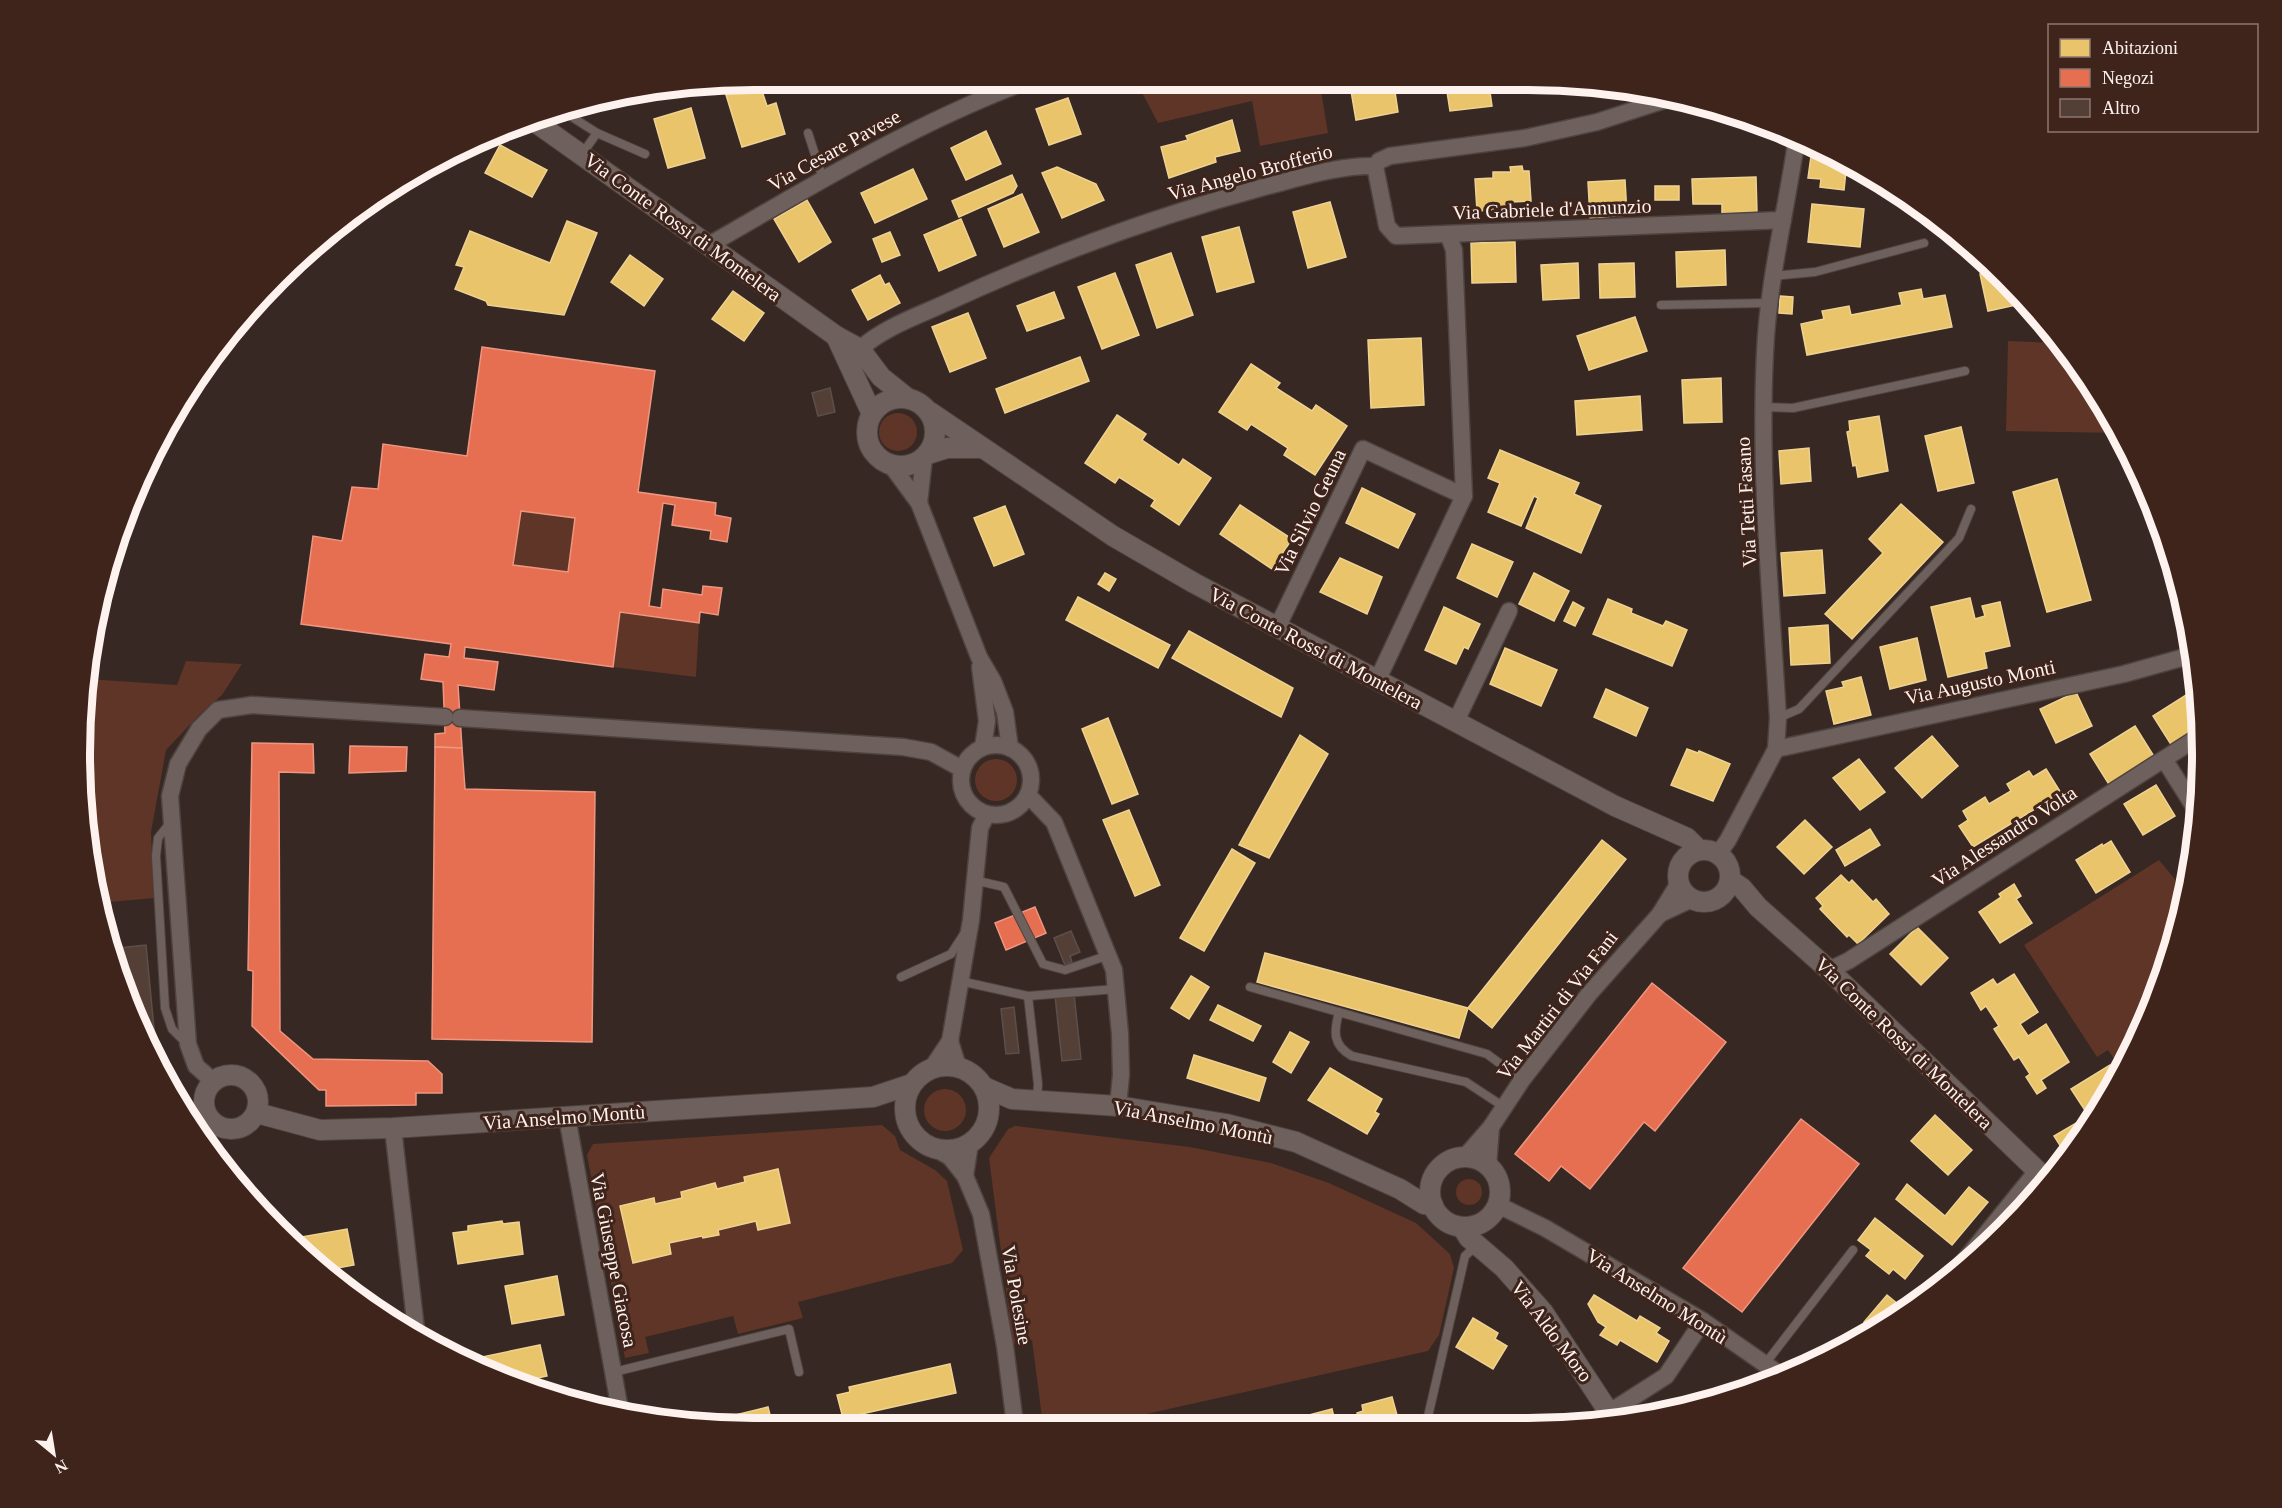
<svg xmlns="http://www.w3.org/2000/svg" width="2282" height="1508" font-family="Georgia,serif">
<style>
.green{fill:#5e3526}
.homes{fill:#e9c46a;stroke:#efd292;stroke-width:1.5}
.shops{fill:#e76f51;stroke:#ee9680;stroke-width:1.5;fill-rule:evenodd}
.building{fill:#543f37;stroke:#5b4f4b;stroke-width:1.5}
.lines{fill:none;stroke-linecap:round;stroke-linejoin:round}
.service-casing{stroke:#4e433f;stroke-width:10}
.minor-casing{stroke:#4e433f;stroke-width:19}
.tertiary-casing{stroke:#4e433f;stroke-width:22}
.service{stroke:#6e615d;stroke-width:8}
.minor{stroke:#6e615d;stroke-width:16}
.tertiary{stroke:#6e615d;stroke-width:20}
.labels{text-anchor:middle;stroke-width:6;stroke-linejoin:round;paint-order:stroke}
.street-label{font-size:20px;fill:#fdf2ee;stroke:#3f241b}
.rim{fill:none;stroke:#fdf2ee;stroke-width:8}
</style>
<rect width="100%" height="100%" fill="#372823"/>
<g class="green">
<polygon points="1138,85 1320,85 1328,133 1260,146 1252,101 1158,123"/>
<polygon points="2008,341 2062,343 2119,433 2006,431"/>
<circle cx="898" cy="432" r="19"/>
<polygon points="521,511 575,518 568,572 514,565"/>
<polygon points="620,612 699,623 696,677 613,667"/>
<path d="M 186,661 L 242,664 L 222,695 L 200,714 L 166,750 L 151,832 L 154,898 L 98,903 C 86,829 72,755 87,679 L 177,685 Z"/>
<circle cx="996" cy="780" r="21"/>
<polygon points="2159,860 2185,891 2179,916 2169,922 2176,932 2167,970 2132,1047 2114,1059 2108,1050 2097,1057 2024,945"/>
<circle cx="945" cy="1110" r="21"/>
<polygon points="882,1125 895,1136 900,1150 935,1170 947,1181 963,1250 952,1263 798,1302 803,1318 738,1334 733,1316 645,1337 649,1353 625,1358 587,1155 593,1144"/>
<polygon points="1015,1126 1190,1147 1271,1163 1329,1183 1416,1223 1450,1254 1454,1268 1439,1335 1428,1351 1097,1425 1043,1425 1032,1340 1013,1344 989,1158 1008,1129"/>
<circle cx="1469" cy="1192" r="13"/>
</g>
<g class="homes">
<polygon points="723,85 760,85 767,106 776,103 785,134 742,147"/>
<polygon points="1350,85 1394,85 1398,112 1356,120"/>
<polygon points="1446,85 1489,85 1492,106 1450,111"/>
<polygon points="1068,98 1081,134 1049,145 1036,109"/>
<polygon points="691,108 705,158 668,168 654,119"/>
<polygon points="1232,120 1240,151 1215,157 1216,162 1169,178 1161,147 1188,140 1186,136"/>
<polygon points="986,131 1001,164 966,180 951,148"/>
<polygon points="500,145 547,170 532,197 485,173"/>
<polygon points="1812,149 1825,150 1847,161 1844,190 1820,187 1821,179 1808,178"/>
<polygon points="1522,166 1523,171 1529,171 1531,201 1512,202 1513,209 1477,211 1475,179 1493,178 1493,172 1511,172 1510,167"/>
<polygon points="1057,167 1096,184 1104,200 1062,218 1042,173"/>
<polygon points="913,169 927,199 875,223 861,193"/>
<polygon points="1012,175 1017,186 1013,193 959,217 952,201"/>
<polygon points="1756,177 1757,212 1722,213 1722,204 1693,204 1692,179"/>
<polygon points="1625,180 1627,215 1590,218 1588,182"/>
<rect x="1655" y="186" width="24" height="14"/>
<polygon points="1022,194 1039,232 1004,247 988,209"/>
<polygon points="807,200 831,242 799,262 774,219"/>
<polygon points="1330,202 1346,257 1308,268 1293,212"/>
<polygon points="1812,204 1864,209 1860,247 1808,242"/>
<polygon points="961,219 976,255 939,271 924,235"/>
<polygon points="567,221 597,233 564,315 488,305 486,301 455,289 464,267 456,265 470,231 550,263"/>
<polygon points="1239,227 1254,282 1217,292 1202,237"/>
<polygon points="890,232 900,255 882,262 873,239"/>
<polygon points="1515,242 1516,282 1472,283 1471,243"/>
<polygon points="1725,250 1726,285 1677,287 1676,252"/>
<polygon points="1171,253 1193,315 1157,328 1136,265"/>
<polygon points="630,255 663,279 644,306 611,282"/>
<polygon points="1578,263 1579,298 1543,300 1541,265"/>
<polygon points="1634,263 1635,297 1600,298 1599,264"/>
<polygon points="1995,271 2025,303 1988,311 1980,274"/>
<polygon points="1115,273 1139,335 1102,349 1078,287"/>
<polygon points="880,275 885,285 889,283 900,303 868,320 852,290"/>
<polygon points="1921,289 1923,299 1945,295 1952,327 1807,355 1801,324 1824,319 1822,311 1849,306 1851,315 1902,305 1899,293"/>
<polygon points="733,291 764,313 744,341 712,319"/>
<polygon points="1054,292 1064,318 1027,331 1017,306"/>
<polygon points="1780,296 1793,297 1792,314 1779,313"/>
<polygon points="968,313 986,358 950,372 932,327"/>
<polygon points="1635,317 1647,351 1589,370 1577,336"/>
<polygon points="1421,338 1424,405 1371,408 1368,340"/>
<polygon points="1080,357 1089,381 1005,413 996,389"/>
<polygon points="1251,364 1280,383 1276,388 1312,411 1316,405 1347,426 1315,475 1284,455 1288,448 1251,424 1247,430 1219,412"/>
<polygon points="1721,378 1722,422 1684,423 1682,380"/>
<polygon points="1640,396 1642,430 1577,435 1575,401"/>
<polygon points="1117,415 1146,434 1142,440 1179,465 1183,459 1211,478 1179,525 1151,506 1155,500 1119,477 1115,483 1085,463"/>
<polygon points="1879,416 1888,471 1858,477 1856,465 1853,466 1847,432 1850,431 1849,421"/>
<polygon points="1961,427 1974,483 1938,491 1925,436"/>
<polygon points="1809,448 1811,481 1781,484 1779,451"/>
<polygon points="1500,450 1579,483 1574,494 1601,506 1581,553 1526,528 1538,498 1534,496 1521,526 1488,512 1500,483 1488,478"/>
<polygon points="2057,479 2091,600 2047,612 2013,492"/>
<polygon points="1362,488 1415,514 1398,548 1346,523"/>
<polygon points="1901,504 1943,542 1852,639 1825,614 1883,553 1869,539"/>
<polygon points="1240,505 1292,539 1272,569 1220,534"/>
<polygon points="1005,506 1024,554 994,566 974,518"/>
<polygon points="1472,544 1513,562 1497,597 1457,578"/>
<polygon points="1822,550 1825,593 1784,596 1781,553"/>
<polygon points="1340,558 1382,577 1367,614 1320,592"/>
<polygon points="1105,573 1116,579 1109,591 1098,584"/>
<polygon points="1534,573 1569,591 1554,621 1519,604"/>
<polygon points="1078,597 1170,645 1158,668 1066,620"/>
<polygon points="1970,598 1975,619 1985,616 1982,606 2000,602 2010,646 1984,652 1987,668 1948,677 1931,607"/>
<polygon points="1608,599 1632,609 1631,613 1663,626 1666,621 1687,630 1672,666 1593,634"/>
<polygon points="1573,602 1584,608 1575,626 1564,621"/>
<polygon points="1444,607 1480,624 1468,649 1464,647 1456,664 1425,650"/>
<polygon points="1828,625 1830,663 1791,665 1789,628"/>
<polygon points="1189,631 1293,688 1281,717 1172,658"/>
<polygon points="1917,638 1926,680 1890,689 1880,647"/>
<polygon points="1505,648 1557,670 1541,706 1490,684"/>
<polygon points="1861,677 1871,715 1834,724 1826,691 1844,687 1842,682"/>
<polygon points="1606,689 1648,708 1636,736 1594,717"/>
<polygon points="2076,692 2092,726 2056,743 2040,709"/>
<polygon points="2186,695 2201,718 2200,729 2172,746 2153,716"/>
<polygon points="1108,718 1138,794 1112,804 1082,729"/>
<polygon points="2135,726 2155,758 2110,786 2090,754"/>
<polygon points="1300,735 1328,754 1269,858 1239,845"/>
<polygon points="1932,736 1958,766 1922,798 1895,768"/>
<polygon points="1687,749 1698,753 1699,751 1730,764 1713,801 1671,785"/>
<polygon points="1859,759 1885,792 1860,810 1833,778"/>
<polygon points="2046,769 2061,793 1973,847 1959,826 1968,820 1963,811 1985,797 1989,804 2011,791 2007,784 2029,771 2033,777"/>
<polygon points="2156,785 2175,816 2143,835 2124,804"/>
<polygon points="1129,810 1160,885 1135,896 1103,820"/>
<polygon points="1805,820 1832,847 1804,874 1777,847"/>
<polygon points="1870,829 1880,845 1845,866 1836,850"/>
<polygon points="1602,840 1626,859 1492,1028 1468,1008"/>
<polygon points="2111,841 2130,872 2096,893 2076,860 2102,844 2103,846"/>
<polygon points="1232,849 1255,863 1204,951 1180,938"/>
<polygon points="2191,867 2186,890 2177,879"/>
<polygon points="1841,875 1849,883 1852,880 1873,902 1876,899 1889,914 1858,944 1849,935 1847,937 1820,909 1823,906 1816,898"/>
<polygon points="2014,884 2021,896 2016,899 2032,923 2000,943 1979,912 2001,897 1999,894"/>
<polygon points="1917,927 1948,958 1921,985 1890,954"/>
<polygon points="1265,953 1468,1008 1459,1038 1257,982"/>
<polygon points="2014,974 2038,1012 2020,1024 2028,1036 2046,1024 2069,1062 2041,1080 2046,1088 2037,1094 2026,1077 2030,1074 2019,1057 2014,1060 1994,1029 1999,1026 1986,1006 1981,1010 1971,993 1993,979 1997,985"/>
<polygon points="1191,976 1209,987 1189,1019 1171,1008"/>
<polygon points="1218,1005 1261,1026 1253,1041 1210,1020"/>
<polygon points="1290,1032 1309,1042 1291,1073 1273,1062"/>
<polygon points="1194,1055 1266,1078 1259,1101 1187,1078"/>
<polygon points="2110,1065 2116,1074 2107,1080 2113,1090 2090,1118 2071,1089"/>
<polygon points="1330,1068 1382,1099 1375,1112 1379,1114 1367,1134 1308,1100"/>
<polygon points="2121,1071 2113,1090 2107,1080"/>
<polygon points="1935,1115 1972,1150 1948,1175 1911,1141"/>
<polygon points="2083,1119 2087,1126 2064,1159 2060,1152 2063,1150 2054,1136"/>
<polygon points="778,1169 790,1223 758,1230 756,1221 718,1230 719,1235 703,1238 702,1236 669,1243 671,1254 633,1263 620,1206 654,1198 655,1204 682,1198 681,1192 715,1183 717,1189 745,1182 744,1177"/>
<polygon points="1907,1184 1945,1216 1969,1187 1988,1202 1952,1245 1896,1199"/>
<polygon points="1875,1218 1923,1256 1905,1279 1893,1269 1889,1274 1866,1256 1871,1250 1858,1240"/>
<polygon points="502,1221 503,1224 519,1222 523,1254 458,1264 453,1233 468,1231 468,1226"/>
<polygon points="347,1229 354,1265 322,1271 310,1261 290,1239"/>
<polygon points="557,1276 564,1315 512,1324 505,1286"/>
<polygon points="1594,1295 1637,1321 1640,1316 1660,1328 1656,1333 1669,1341 1657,1362 1620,1340 1617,1345 1600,1335 1606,1327 1598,1322 1588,1304"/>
<polygon points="1887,1295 1905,1310 1874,1329 1864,1322"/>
<polygon points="1473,1318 1498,1333 1495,1339 1507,1346 1493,1369 1456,1347"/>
<polygon points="540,1345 547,1376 516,1383 479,1369 477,1358"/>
<polygon points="950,1364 956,1393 843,1418 837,1395 850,1392 849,1387"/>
<polygon points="1392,1397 1400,1426 1361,1426 1357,1413 1363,1411 1362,1405"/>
<polygon points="768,1407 772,1423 725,1423 736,1420 735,1415"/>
<polygon points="1332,1409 1336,1426 1267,1426"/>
</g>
<g class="shops">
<path d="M 482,347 L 655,371 L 638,492 L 716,503 L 715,515 L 731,518 L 727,542 L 710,539 L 711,531 L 672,525 L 675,505 L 663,503 L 649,606 L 661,608 L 663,589 L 702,595 L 703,586 L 722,588 L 718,615 L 700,612 L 699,623 L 620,612 L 613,667 L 465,647 L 464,658 L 498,662 L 494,690 L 458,685 L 462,748 L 435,747 L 435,734 L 445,733 L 443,682 L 421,679 L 425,654 L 449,657 L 451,644 L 301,624 L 313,536 L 342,541 L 352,487 L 378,489 L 383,444 L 467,456 ZM 521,511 L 575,518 L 568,572 L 513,565 Z"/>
<polygon points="252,743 313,744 314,773 279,772 280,1031 313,1059 428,1061 442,1074 442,1093 416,1093 416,1105 326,1106 326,1090 319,1090 252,1026 253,971 248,970"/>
<polygon points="350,746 407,747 406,771 349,773"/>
<polygon points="435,747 462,748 465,789 595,792 592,1042 432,1039"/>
<polygon points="1035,907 1046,933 1006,950 995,923"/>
<polygon points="1652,983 1726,1042 1655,1131 1644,1122 1590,1189 1561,1166 1549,1181 1515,1154"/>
<polygon points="1801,1119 1859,1164 1742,1312 1683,1268"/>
</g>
<g class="building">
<polygon points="830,388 835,412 818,416 812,393"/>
<polygon points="1071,931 1080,952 1070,956 1072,962 1065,965 1054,938"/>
<polygon points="146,945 155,1039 145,1039 131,1012 109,949"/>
<polygon points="1074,994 1081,1059 1062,1061 1055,996"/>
<polygon points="1014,1007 1019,1053 1006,1054 1001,1009"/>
</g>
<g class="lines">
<g class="service-casing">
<g id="service">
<polyline points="561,110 597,133 645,154"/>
<polyline points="808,133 823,179"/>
<polyline points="582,154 597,133"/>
<polyline points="1773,276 1815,272 1924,243"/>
<polyline points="1661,305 1768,303"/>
<polyline points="1763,407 1793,408 1965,371"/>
<polyline points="1778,718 1799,709 1959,538 1971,509"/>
<polyline points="170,823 158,838 156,856 165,1008 172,1029 187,1044"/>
<polyline points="974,880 1004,887 1043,964 1065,970 1109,955"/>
<polyline points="901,977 951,954 964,934"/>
<polyline points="960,981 1028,996"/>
<polyline points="1250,987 1487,1054 1522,1080"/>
<path d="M 1339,1012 C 1334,1031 1332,1045 1352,1056 L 1466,1082 L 1504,1107"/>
<polyline points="1037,1099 1038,1084 1028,996 1116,989"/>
<polyline points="1765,1364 1853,1250"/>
<polyline points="614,1372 789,1329 799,1372"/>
<polyline points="1423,1426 1427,1421 1465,1256 1476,1246"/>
</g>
</g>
<g class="minor-casing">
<g id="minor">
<polyline points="1375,166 1387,226 1396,236 1783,220"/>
<path d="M 709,245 C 810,187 908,127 1017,85"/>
<path d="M 860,349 C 884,327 918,316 948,302 C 1050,255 1156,216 1264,187 C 1300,178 1338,165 1375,166 L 1379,161 L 1390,156 L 1525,138 L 1597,122 L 1668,99"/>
<polyline points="891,465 919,503 979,657 993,681 1005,712 1010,748"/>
<polyline points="919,503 924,458"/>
<polyline points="1277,628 1363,449 1464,496"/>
<polyline points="980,667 987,721 983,747"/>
<polyline points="1377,681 1464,496 1454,250 1448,234"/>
<polyline points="460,718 903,747 931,752 962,769"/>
<polyline points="1456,721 1509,611"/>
<circle cx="996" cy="780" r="35"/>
<polyline points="1776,749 2124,674 2192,655"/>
<polyline points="2164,759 2198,813"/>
<polyline points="1028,795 1054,822 1114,970 1120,1034 1121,1075 1118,1106"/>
<path d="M 1718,854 L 1728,840 L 1776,749 L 1778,718 C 1771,597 1759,474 1765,353 C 1768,280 1787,208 1797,136"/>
<polyline points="1660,914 1692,899"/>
<polyline points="1829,970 1848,961 2200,736"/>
<polyline points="950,1041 958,1067"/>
<polyline points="932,1068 950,1041 971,920 980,828 987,814"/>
<polyline points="213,1081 196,1066 188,1044 170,796 178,764 199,729 218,710 252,705 445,717"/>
<polyline points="567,1117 620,1410"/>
<polyline points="393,1128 417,1338"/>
<polyline points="936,1149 950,1157 965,1176 981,1214 1005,1346 1015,1424"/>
<polyline points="1464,1158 1491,1127 1522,1080 1589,994 1660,914 1679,883"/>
<polyline points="1488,1166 1491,1127"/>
<polyline points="965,1176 970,1143"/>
<polyline points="1498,1205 1545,1228 1703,1321 1782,1376"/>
<polyline points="1952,1276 2037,1171"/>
<polyline points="1591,1424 1666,1376 1703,1321"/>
</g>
</g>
<g class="tertiary-casing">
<g id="tertiary">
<polyline points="531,119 836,336 860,349 881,377 906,397"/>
<polyline points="836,336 872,414"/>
<circle cx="901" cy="432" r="34"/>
<polyline points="930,412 1113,536 1194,583 1615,806 1687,838 1699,850"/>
<polyline points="928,454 947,448 981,448"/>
<circle cx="1704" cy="876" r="26"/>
<polyline points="1730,880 1742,888 1758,907 1829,970 2048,1181"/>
<circle cx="947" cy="1108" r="42"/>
<circle cx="231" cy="1102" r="27"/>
<polyline points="984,1087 1012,1099 1118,1106 1226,1124 1296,1142 1400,1189 1424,1204 1433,1205"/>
<polyline points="257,1113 320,1130 393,1128 873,1097 912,1084"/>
<circle cx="1465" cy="1192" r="35"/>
<polyline points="1462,1227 1469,1238 1504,1268 1543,1312 1614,1420"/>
</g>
</g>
<use href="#service" class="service"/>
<use href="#minor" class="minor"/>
<use href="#tertiary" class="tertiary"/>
</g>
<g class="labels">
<g class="street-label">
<text transform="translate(834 150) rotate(-29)" y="7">Via Cesare Pavese</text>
<text transform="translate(1250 172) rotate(-15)" y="7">Via Angelo Brofferio</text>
<text transform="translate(1552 209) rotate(-2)" y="7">Via Gabriele d'Annunzio</text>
<text transform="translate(683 227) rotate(36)" y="7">Via Conte Rossi di Montelera</text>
<text transform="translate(1746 502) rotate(-93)" y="7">Via Tetti Fasano</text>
<text transform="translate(1310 512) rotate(-64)" y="7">Via Silvio Geuna</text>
<text transform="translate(1316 648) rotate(28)" y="7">Via Conte Rossi di Montelera</text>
<text transform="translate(1980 682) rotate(-12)" y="7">Via Augusto Monti</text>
<text transform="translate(2004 836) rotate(-33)" y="7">Via Alessandro Volta</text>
<text transform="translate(1557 1005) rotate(-52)" y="7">Via Martiri di Via Fani</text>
<text transform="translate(1904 1043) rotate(44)" y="7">Via Conte Rossi di Montelera</text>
<text transform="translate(564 1117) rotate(-4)" y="7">Via Anselmo Montù</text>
<text transform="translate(1193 1122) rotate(11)" y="7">Via Anselmo Montù</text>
<text transform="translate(614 1260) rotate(79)" y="7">Via Giuseppe Giacosa</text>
<text transform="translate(1017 1295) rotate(80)" y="7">Via Polesine</text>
<text transform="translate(1657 1296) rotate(32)" y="7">Via Anselmo Montù</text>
<text transform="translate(1552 1331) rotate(53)" y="7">Via Aldo Moro</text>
</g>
</g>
<path d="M0 0H2282V1508H0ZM754 90H1528A664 664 0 0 1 2192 754V754A664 664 0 0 1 1528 1418H754A664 664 0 0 1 90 754V754A664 664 0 0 1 754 90Z" fill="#3f241b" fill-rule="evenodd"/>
<path class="rim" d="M754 90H1528A664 664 0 0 1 2192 754V754A664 664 0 0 1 1528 1418H754A664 664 0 0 1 90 754V754A664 664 0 0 1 754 90Z"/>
<rect x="2048" y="24" width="210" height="108" fill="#3f241b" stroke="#8b766f" stroke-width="1.5"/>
<rect x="2060" y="39" width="30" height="18" fill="#e9c46a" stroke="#8b766f" stroke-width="1.5"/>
<text x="2102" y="54" font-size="18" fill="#fdf2ee">Abitazioni</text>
<rect x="2060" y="69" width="30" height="18" fill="#e76f51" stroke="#8b766f" stroke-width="1.5"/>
<text x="2102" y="84" font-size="18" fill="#fdf2ee">Negozi</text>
<rect x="2060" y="99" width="30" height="18" fill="#543f37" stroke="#8b766f" stroke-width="1.5"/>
<text x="2102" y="114" font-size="18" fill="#fdf2ee">Altro</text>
<g transform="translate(54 1454) rotate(150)" stroke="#3f241b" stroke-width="4.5" paint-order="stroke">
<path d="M0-4.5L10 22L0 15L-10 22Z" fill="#fdf2ee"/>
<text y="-9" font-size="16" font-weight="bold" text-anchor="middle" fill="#fdf2ee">N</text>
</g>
</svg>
